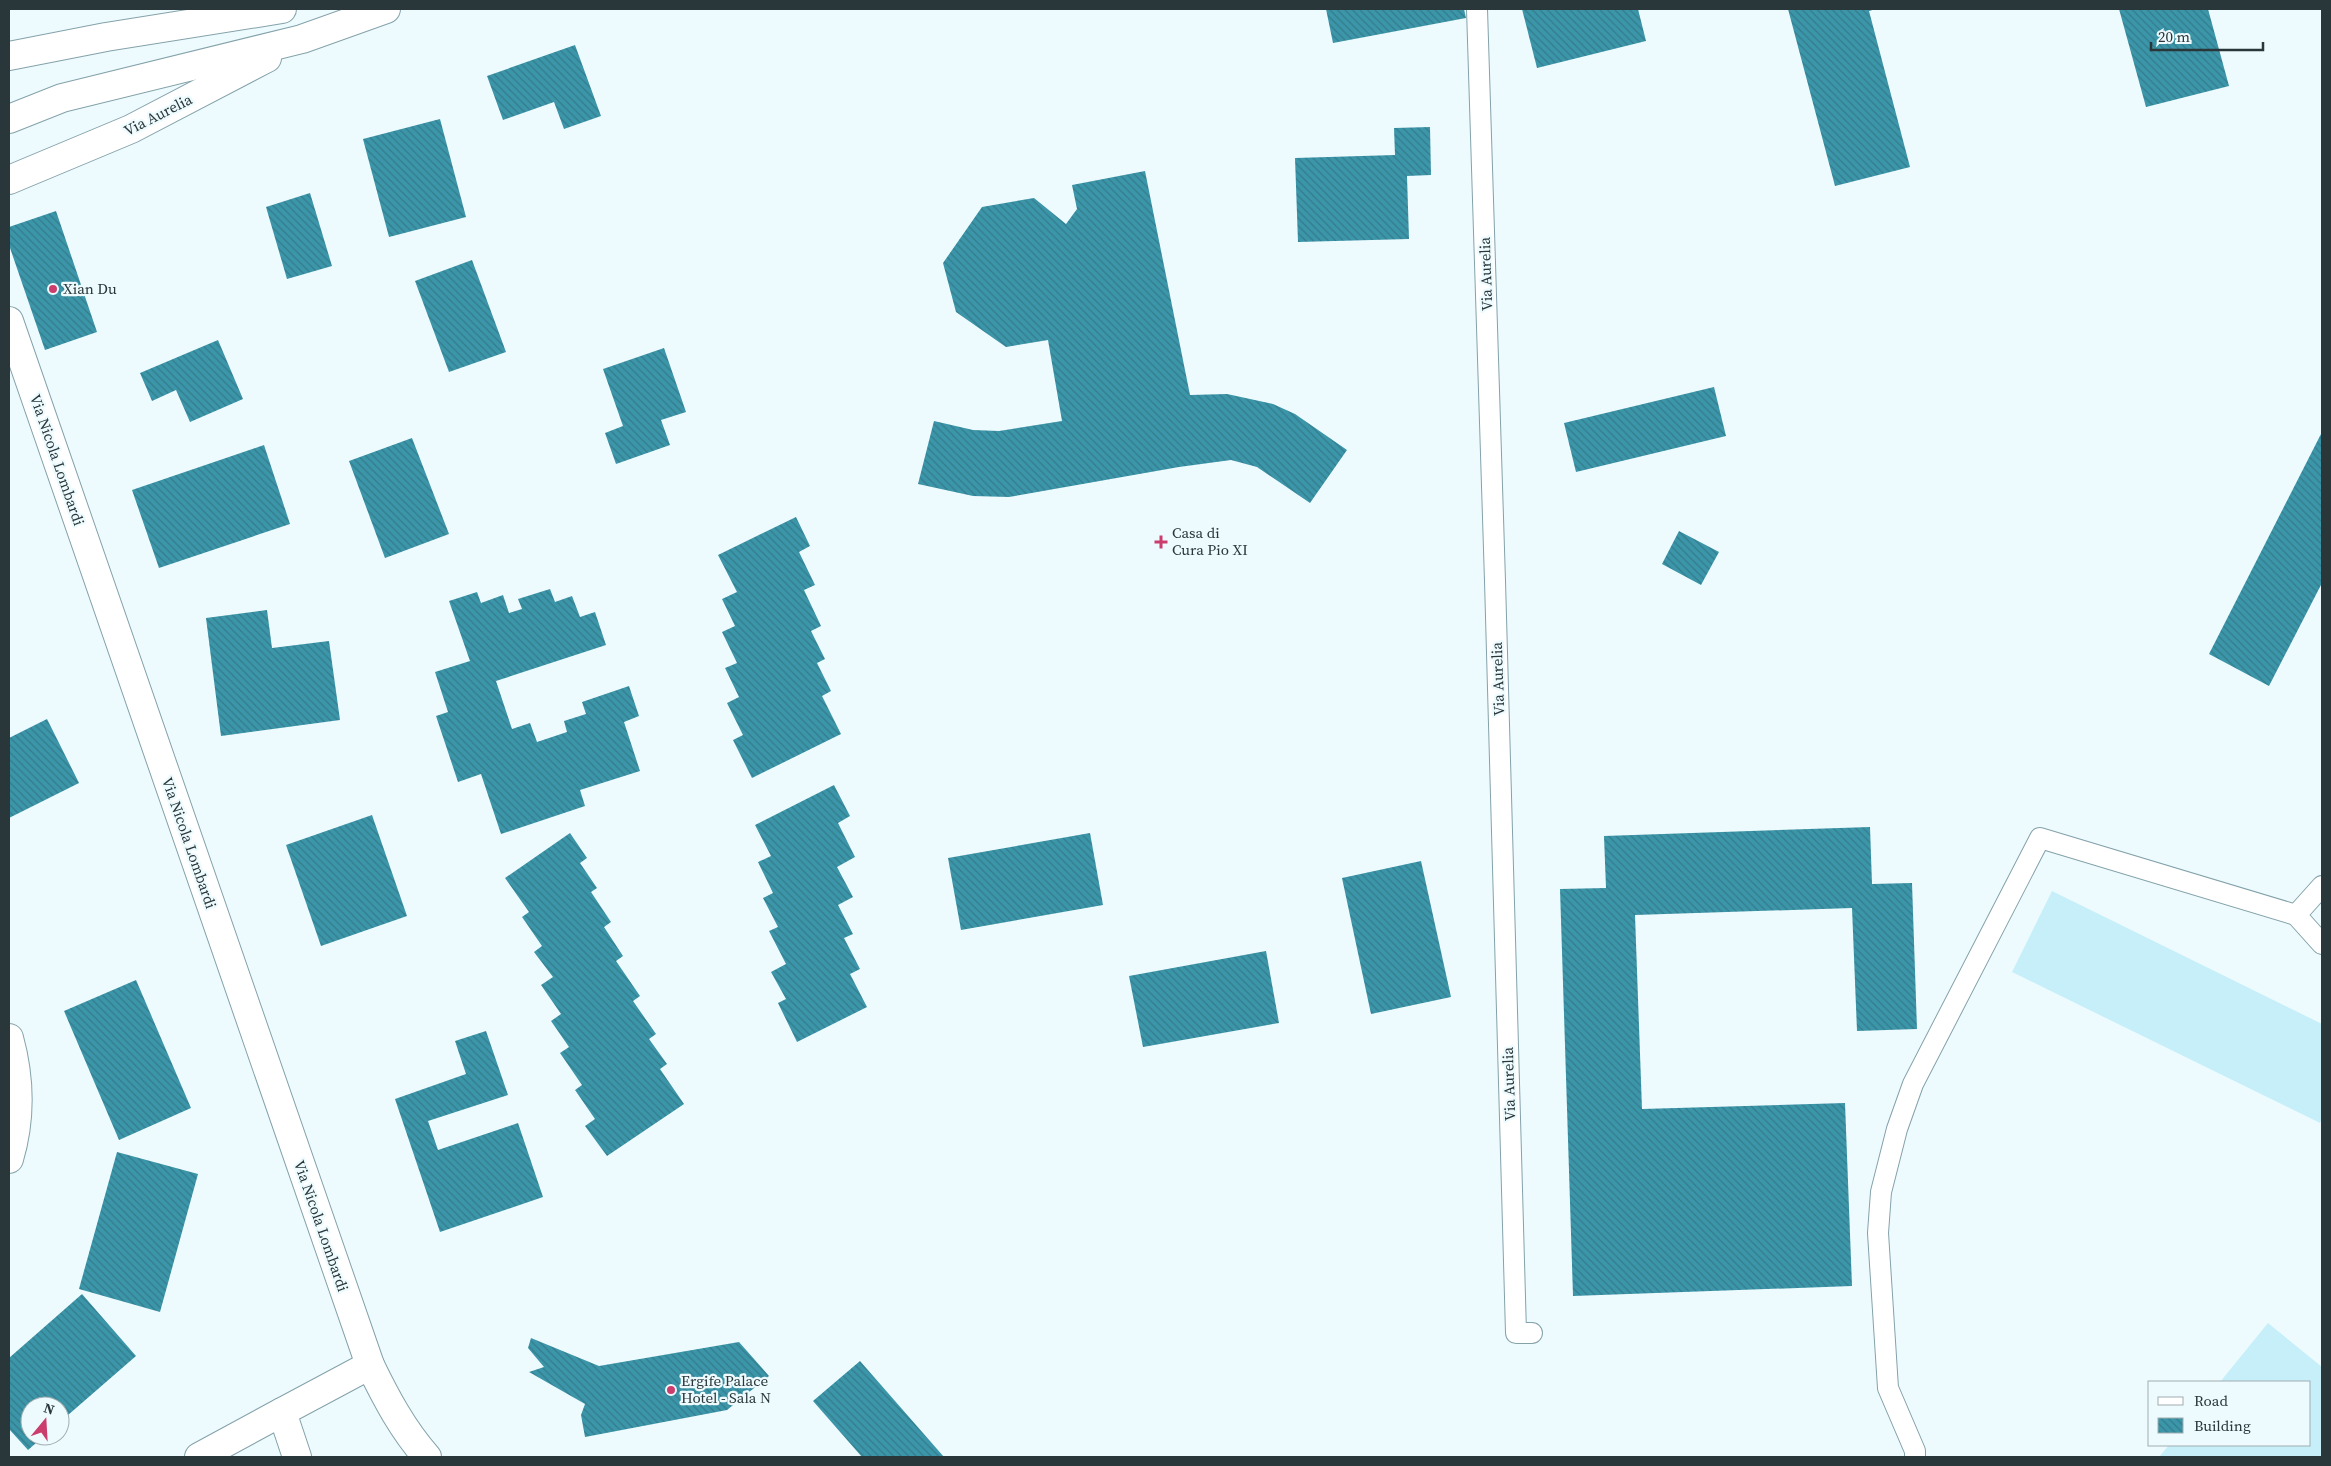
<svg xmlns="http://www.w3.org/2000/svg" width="2331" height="1466" font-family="'Source Serif 4',serif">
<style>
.grass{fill:#c6eff9}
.building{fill:url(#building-back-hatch)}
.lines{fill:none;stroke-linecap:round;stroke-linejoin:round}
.lane-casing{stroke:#84a2aa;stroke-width:22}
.street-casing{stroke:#84a2aa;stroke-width:30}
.primary-casing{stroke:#84a2aa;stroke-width:30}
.lane{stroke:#fff;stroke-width:20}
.street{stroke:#fff;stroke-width:28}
.primary{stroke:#fff;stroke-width:28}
.poi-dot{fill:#ca3d6d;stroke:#eefbfe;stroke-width:2}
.labels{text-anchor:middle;stroke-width:4.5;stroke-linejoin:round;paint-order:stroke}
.street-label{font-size:15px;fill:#2a373a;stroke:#eefbfe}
.poi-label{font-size:15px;fill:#2a373a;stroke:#eefbfe;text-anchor:start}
</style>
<defs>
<pattern id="building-back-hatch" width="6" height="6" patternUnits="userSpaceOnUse" patternTransform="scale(1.25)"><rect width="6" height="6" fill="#3c96a9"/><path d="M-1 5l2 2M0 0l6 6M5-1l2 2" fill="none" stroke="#337b8b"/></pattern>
</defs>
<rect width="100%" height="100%" fill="#eefbfe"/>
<g class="grass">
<polygon points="2052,891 2322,1024 2322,1117 2320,1123 2012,972"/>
<polygon points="2268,1323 2322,1367 2322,1457 2159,1457 2169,1445 2310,1445 2310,1382 2220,1382"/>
</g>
<g class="building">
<polygon points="1326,9 1464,9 1466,18 1333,43"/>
<polygon points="1522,9 1638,9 1646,41 1537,68"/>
<polygon points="1788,9 1876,9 1869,11 1910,167 1835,186"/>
<polygon points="2119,9 2208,9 2229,86 2146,107"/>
<polygon points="575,45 601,116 564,129 554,102 503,120 487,76"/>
<polygon points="440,119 466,217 389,237 363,139"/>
<polygon points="1430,127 1431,175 1407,176 1409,239 1298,242 1295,158 1395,155 1394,128"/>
<polygon points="1145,171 1190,395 1227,394 1273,404 1295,414 1347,450 1310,503 1257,467 1231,460 1179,467 1009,497 973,496 918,484 934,421 973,430 999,431 1062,421 1048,340 1006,347 956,312 943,263 982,207 1034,198 1066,224 1077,209 1072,185"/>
<polygon points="310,193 332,266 287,279 266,207"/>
<polygon points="56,211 97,332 45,350 9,245 9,227"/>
<polygon points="472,260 506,352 449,372 415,281"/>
<polygon points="218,340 243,399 190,422 176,390 152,401 140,373"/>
<polygon points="664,348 686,412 661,420 670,445 616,464 605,433 623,426 603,369"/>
<polygon points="1714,387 1726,436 1576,472 1564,423"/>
<polygon points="2322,432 2322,583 2269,686 2209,654"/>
<polygon points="412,438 449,534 385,558 349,461"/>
<polygon points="264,445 290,524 159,568 132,490"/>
<polygon points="796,517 810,546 799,552 815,585 804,590 821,626 811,631 825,659 817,663 831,691 822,696 841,734 752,778 733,740 743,735 727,703 739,697 725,668 737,663 722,632 735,626 722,599 737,592 718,555"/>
<polygon points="1679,531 1719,552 1701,585 1662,564"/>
<polygon points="550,589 555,602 572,596 580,617 595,612 606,645 496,681 512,729 530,723 537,742 567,732 564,721 586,714 582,702 629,686 639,716 624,722 640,771 580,790 585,806 501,834 481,774 458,782 436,716 448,712 435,672 470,661 449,601 477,592 481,603 503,595 509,613 522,609 518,599"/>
<polygon points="267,610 272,648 329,641 340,720 221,736 206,618"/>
<polygon points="47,719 79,783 9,818 9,738"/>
<polygon points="834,785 850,816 838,823 855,857 837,867 853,897 838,905 853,934 844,938 860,969 850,974 867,1007 797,1042 778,1003 786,999 771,972 786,964 769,931 778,927 763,898 773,893 758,862 771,856 755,825"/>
<polygon points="372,815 407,916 321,946 286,845"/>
<polygon points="1870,827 1872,884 1912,883 1917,1029 1857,1031 1852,908 1635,915 1642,1109 1845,1103 1852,1286 1573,1296 1560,889 1606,888 1604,836"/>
<polygon points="570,833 587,858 580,863 597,888 591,892 611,922 604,927 623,956 616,961 640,996 633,1001 656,1034 649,1039 667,1064 660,1069 684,1104 607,1156 585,1126 595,1119 575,1090 582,1085 560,1053 569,1047 551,1021 561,1014 541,985 553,977 534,952 542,946 522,917 529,912 505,878"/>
<polygon points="1090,833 1103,905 961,930 948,858"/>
<polygon points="1421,861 1451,997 1371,1014 1342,878"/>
<polygon points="1266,951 1279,1023 1143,1047 1129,976"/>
<polygon points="136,980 191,1108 119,1140 64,1011"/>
<polygon points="486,1031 508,1095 428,1121 438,1150 518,1123 543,1197 440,1232 395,1099 466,1074 455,1041"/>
<polygon points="117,1152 198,1174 160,1312 79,1289"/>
<polygon points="82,1294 136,1356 60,1422 60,1406 30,1406 30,1436 44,1436 28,1450 9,1429 9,1358"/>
<polygon points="531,1338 599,1366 739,1342 769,1376 727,1410 585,1437 581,1415 585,1404 529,1372 544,1367 528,1348"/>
<polygon points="860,1361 944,1457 862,1457 813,1401"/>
</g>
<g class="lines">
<g class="lane-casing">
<g id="lane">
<polyline points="1477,9 1495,581 1516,1333 1532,1333"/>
<polyline points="2322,886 2296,915 2322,944"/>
<polyline points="1915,1457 1915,1451 1888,1388 1878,1233 1881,1192 1897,1129 1913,1084 2040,838 2296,915"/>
</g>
</g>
<g class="street-casing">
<g id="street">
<polyline points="9,56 106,37 282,9"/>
<polyline points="9,321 370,1365"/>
<path d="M 9,1038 C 20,1078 21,1119 9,1159"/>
<polyline points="199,1457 282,1412"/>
<path d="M 297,1457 L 282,1412 L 370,1365 C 386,1398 403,1430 427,1457"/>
</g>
</g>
<g class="primary-casing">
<g id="primary">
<polyline points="9,119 62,98 302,39 386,9"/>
<polyline points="9,180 131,129 267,58"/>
</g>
</g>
<use href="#lane" class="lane"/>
<use href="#street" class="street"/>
<use href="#primary" class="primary"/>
</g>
<g class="poi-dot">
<circle cx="53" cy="289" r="5"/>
<path d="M1158.5 534.5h5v5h5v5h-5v5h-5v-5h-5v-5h5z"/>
<circle cx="671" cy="1390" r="5"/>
</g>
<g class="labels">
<g class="street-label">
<text transform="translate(158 115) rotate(-27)" y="5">Via Aurelia</text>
<text transform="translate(1486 274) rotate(-92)" y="5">Via Aurelia</text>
<text transform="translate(57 460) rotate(71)" y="5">Via Nicola Lombardi</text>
<text transform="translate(1498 679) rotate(-92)" y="5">Via Aurelia</text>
<text transform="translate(189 843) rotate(71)" y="5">Via Nicola Lombardi</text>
<text transform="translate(1509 1084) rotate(-92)" y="5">Via Aurelia</text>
<text transform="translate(321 1226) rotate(71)" y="5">Via Nicola Lombardi</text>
</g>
<g class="poi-label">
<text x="63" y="294">Xian Du</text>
<text x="1172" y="538">Casa di<tspan x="1172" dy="17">Cura Pio XI</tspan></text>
<text x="681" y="1386">Ergife Palace<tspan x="681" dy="17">Hotel - Sala N</tspan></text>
</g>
</g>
<rect width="2331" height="1466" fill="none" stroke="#2a373a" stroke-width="20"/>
<rect x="2148" y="1381" width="162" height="65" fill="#eefbfe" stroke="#a0adb0"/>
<rect x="2158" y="1397" width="25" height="8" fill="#ffffff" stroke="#a0adb0"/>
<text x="2194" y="1406" font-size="15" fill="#2a373a">Road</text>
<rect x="2158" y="1418" width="25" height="15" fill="url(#building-back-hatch)" stroke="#a0adb0"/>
<text x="2194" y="1431" font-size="15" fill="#2a373a">Building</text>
<g transform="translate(45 1421) rotate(18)"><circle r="24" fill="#eefbfe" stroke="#a0adb0"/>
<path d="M0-4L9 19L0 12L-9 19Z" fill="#ca3d6d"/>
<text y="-8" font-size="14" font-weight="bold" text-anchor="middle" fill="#2a373a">N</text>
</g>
<path d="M2151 42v8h112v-8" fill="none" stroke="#2a373a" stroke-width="2.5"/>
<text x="2158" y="42" font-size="15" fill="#2a373a" stroke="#eefbfe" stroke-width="4" paint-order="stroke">20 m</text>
</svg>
